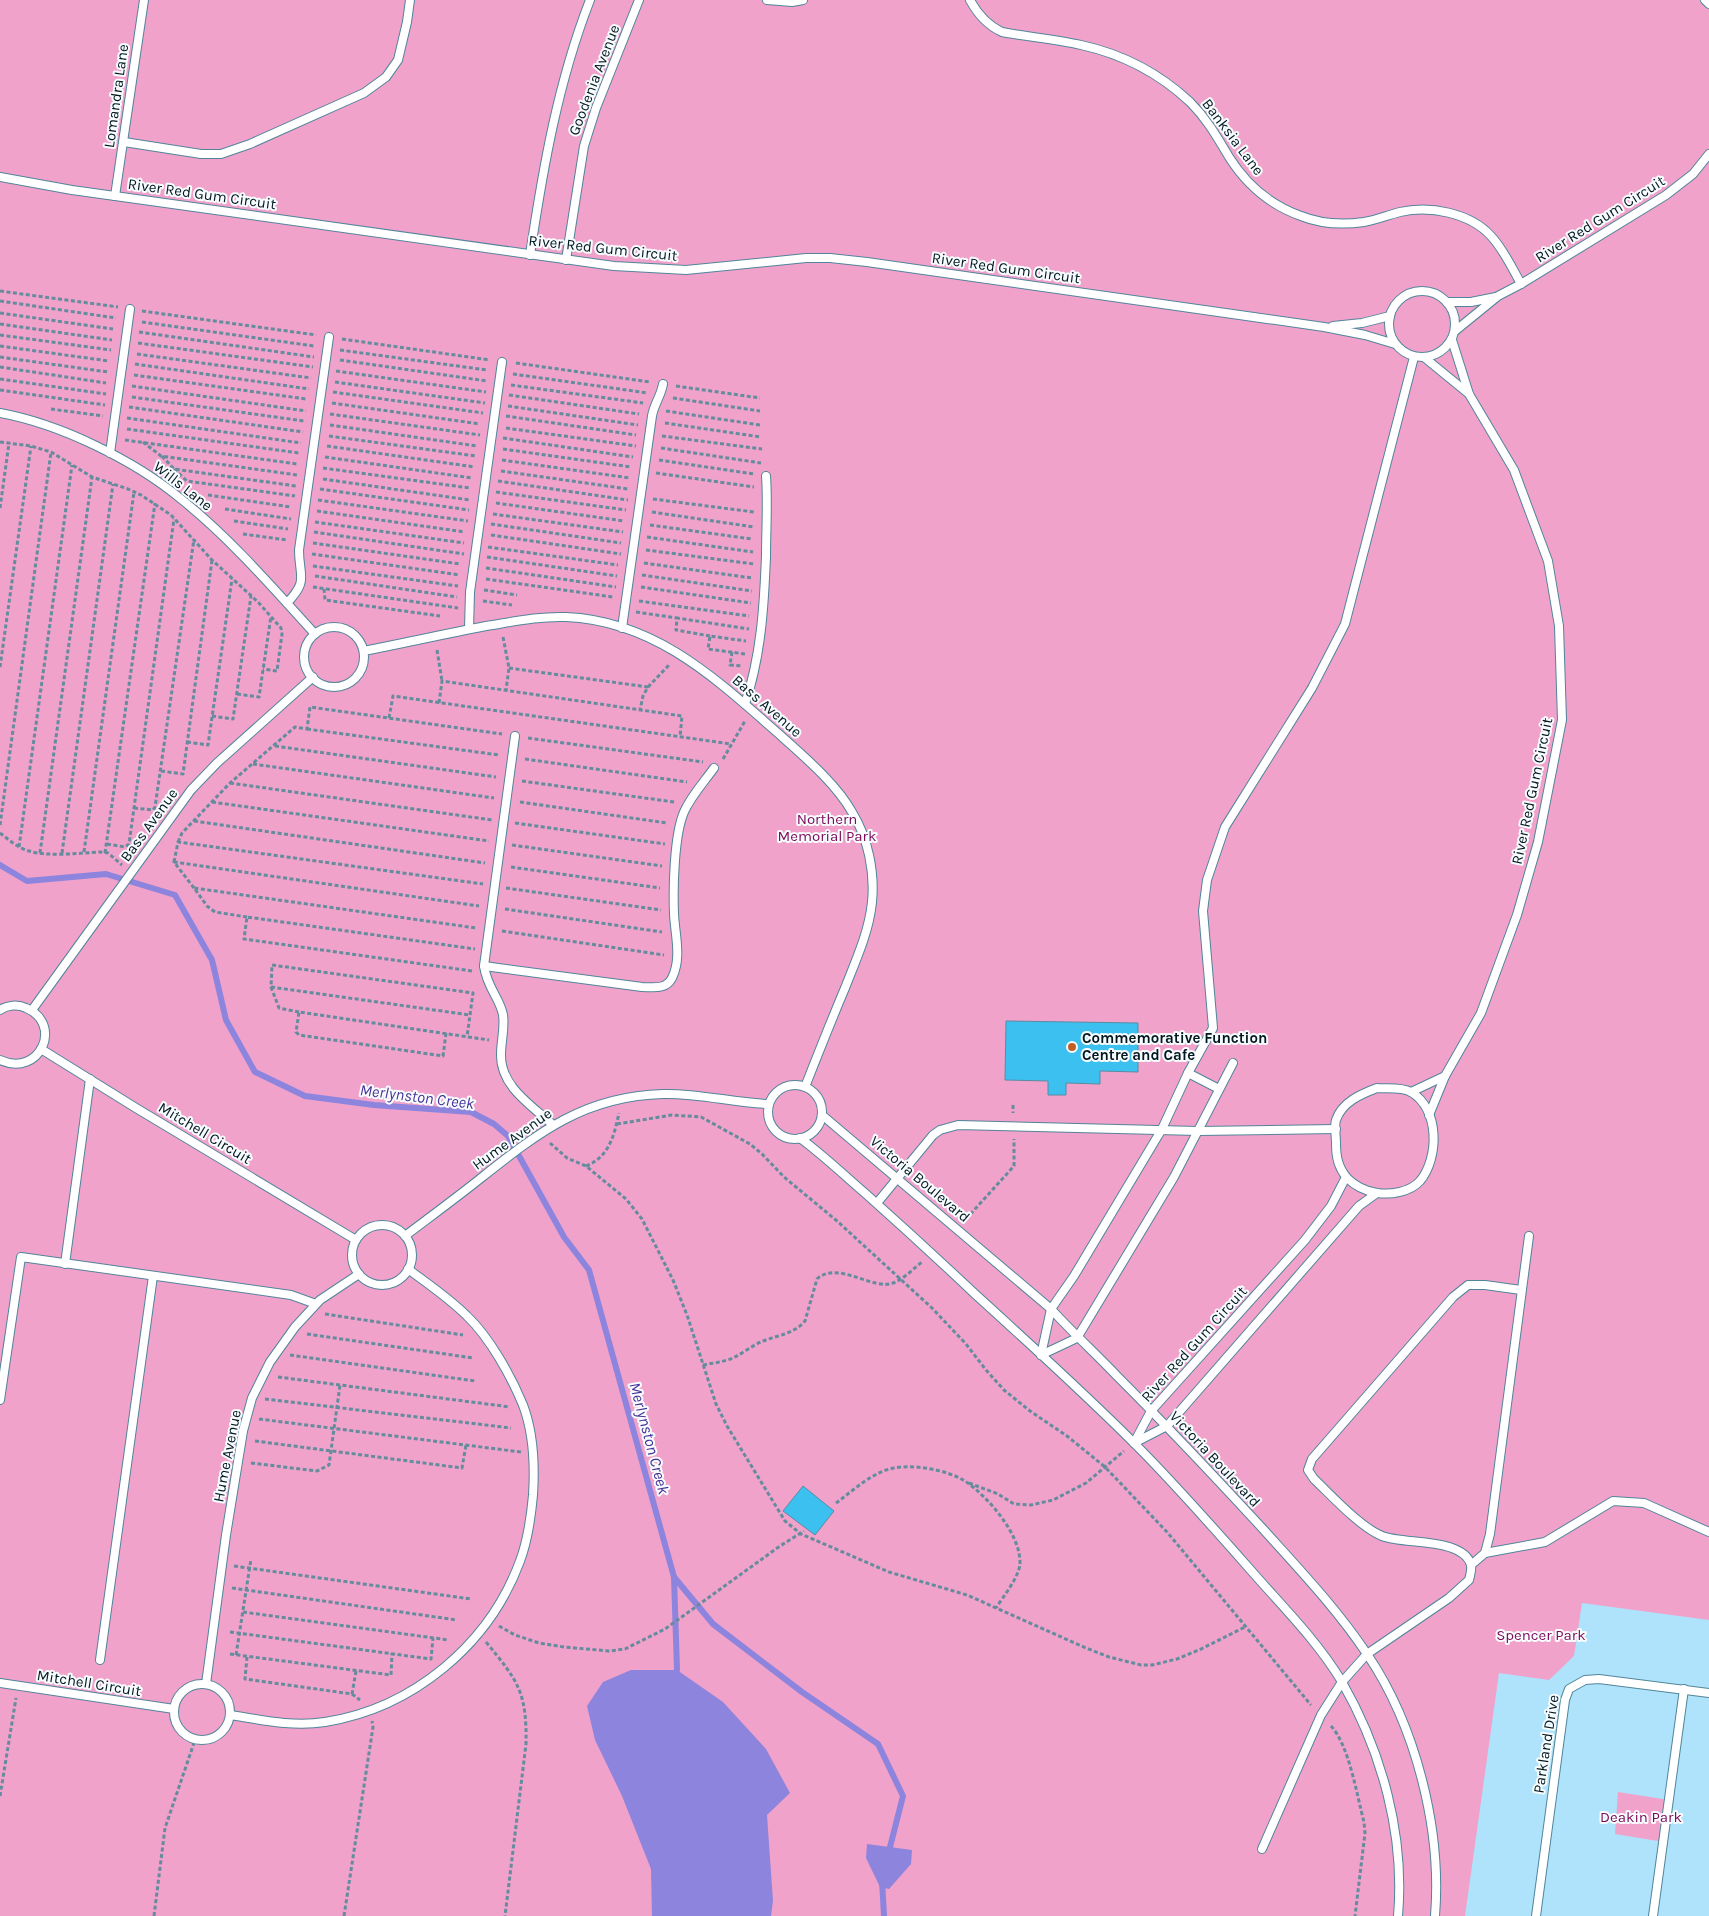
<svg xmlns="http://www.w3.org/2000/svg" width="1709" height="1916" font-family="Karla,sans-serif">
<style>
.green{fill:#f0a2cb}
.water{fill:#8d84dd}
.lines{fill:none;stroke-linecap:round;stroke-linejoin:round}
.stream{stroke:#8d84dd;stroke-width:6}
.building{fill:#3bc0f0;stroke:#598ca2}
.service-casing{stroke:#51859a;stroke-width:10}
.path{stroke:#658c9d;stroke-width:3;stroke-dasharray:4 2.5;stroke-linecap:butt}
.service{stroke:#fff;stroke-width:8}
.poi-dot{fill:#c15e26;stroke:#f7fcfe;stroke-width:2}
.labels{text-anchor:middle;stroke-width:4;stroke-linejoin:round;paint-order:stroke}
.street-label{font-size:15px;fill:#03171f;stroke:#f7fcfe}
.park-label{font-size:15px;fill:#7c0957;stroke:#f7fcfe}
.poi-label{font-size:15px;font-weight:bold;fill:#03171f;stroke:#f7fcfe;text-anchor:start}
.water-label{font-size:16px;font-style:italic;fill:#473199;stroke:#f7fcfe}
</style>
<rect width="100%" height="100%" fill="#aee3fb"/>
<g class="green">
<polygon points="0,0 1709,0 1709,1620 1582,1603 1574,1656 1549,1680 1499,1673 1465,1916 0,1916"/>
<polygon points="1618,1792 1669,1800 1664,1842 1615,1834"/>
</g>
<g class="water">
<polygon points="631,1670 677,1670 723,1702 766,1749 790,1793 767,1815 773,1901 771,1916 652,1916 651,1869 622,1796 595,1740 587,1706 603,1682"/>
<polygon points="867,1844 912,1850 911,1864 889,1889 880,1887 866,1858"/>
</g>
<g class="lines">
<g class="stream">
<polyline points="0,865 27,881 106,874 175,895 212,960 226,1020 255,1072 305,1096 374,1105 471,1112 494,1124 508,1136 564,1237 589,1270 674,1577 677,1670"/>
<polyline points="674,1577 713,1624 802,1692 878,1744 903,1796 888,1855"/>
<polyline points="882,1880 884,1916"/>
</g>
</g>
<g class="building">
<polygon points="1006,1021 1138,1023 1138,1072 1100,1071 1100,1084 1066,1083 1066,1095 1048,1095 1048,1081 1005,1080"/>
<polygon points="803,1486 834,1511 815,1535 783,1511"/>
</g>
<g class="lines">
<g class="service-casing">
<g id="service">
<polyline points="767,0 792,2 803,0"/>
<path d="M 970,0 C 978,15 987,25 1002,32 C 1028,37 1055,39 1081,45 C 1122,54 1159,73 1190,102 C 1207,119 1217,137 1229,157 C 1246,184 1270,205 1301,216 C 1321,224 1343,225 1364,222 C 1376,220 1388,215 1400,212 C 1430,205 1470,213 1491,236 C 1504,250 1512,268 1521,284"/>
<polyline points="1705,0 1709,4"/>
<polyline points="124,142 201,154 221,154 250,144 364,93 386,77 398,60 407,22 410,0"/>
<polyline points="0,177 72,190 614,266 686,270 806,258 830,258 867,262 1324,327 1365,335 1395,344"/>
<polyline points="115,196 144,0"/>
<path d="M 530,255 C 543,168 558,82 590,0"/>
<polyline points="566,260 584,146 596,108 639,0"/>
<circle cx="1422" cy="324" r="33"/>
<polyline points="1447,302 1471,302 1496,297"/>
<polyline points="1333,326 1362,323 1390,316"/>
<polyline points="1455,331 1498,296 1521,284 1666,195 1693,174 1709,154"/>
<polyline points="1425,358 1469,394"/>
<path d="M 0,413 C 60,424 134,460 181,499 C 230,538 273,588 315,634"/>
<polyline points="110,453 130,309"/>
<path d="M 287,603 C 309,580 299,577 299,550 L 329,337"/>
<circle cx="334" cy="657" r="30"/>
<path d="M 622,628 L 652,416 C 654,404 661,396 663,384"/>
<polyline points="469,629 470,592 502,362"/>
<path d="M 364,651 C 404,643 445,634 486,626 C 512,622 538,616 566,617 C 656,621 716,679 779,734 C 804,757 835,782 852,812 C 868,838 875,872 872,902 C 869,932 856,960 845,988 C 831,1021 818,1054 805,1087"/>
<path d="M 745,704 C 761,656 764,607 766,556 C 766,529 768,503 766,476"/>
<path d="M 515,736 L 484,966 C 487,988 500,998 503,1015 C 505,1028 501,1041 501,1054 C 500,1086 531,1105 553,1125"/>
<path d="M 484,966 L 642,987 C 653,987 666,990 672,978 C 682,958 675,935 674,914 C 673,888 674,835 684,812 C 691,796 704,782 714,768"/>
<path d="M 0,1010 C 7,1005 18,1004 26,1008 C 64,1024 40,1078 0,1060"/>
<polyline points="32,1010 191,790 217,763 313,677"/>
<polyline points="41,1049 136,1108 356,1240"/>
<polyline points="1188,1073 1219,1089"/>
<circle cx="795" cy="1112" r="27"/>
<path d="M 1377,1088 C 1387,1089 1402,1087 1411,1092 C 1440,1109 1439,1158 1420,1181 C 1410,1192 1391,1195 1377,1193 C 1365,1191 1355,1186 1347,1178 C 1338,1167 1336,1157 1336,1143 C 1336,1136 1334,1126 1336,1120 C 1342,1102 1361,1094 1377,1088 Z"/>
<polyline points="1411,1092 1445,1076"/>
<path d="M 822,1115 L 1051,1309 C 1072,1332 1095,1353 1117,1376 C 1167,1426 1215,1477 1263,1529 C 1299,1569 1337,1609 1367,1654 C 1416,1726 1442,1830 1435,1916"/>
<polyline points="1429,1115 1445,1076 1481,1013 1517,915 1538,842 1562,720 1559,626 1548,561 1514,470 1469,394 1452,340"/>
<path d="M 800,1138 C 823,1155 844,1175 866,1194 C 903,1227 939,1260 975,1294 C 1029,1343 1083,1392 1135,1444 C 1174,1483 1211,1525 1248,1567 C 1280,1604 1317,1640 1342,1682 C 1382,1752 1405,1835 1398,1916"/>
<polyline points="877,1203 933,1135 940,1130 958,1125 1198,1131 1336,1129"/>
<circle cx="382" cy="1255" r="30"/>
<path d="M 405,1236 C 430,1217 456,1198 481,1178 C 539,1132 585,1096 663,1094 C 699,1093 734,1103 769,1104"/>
<polyline points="65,1264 90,1079"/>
<polyline points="1041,1355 1051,1309 1074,1276 1162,1129 1188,1073 1213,1028 1203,911 1207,880 1225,827 1312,688 1345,624 1414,357"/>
<polyline points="1041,1355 1077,1338 1174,1177 1233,1063"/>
<polyline points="0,1400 21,1257 291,1295 316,1304"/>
<polyline points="1134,1443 1167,1426 1359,1206 1377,1193"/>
<polyline points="1134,1443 1151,1411 1305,1240 1331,1206 1346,1177"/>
<polyline points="1485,1553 1545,1542 1613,1501 1644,1503 1709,1532"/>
<polyline points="1471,1565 1485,1553 1490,1534 1529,1236"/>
<polyline points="100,1660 153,1276"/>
<polyline points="0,1683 174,1709"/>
<circle cx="202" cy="1712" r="28"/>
<polyline points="206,1684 226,1535 243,1431 252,1398 270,1362 295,1327 320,1300 359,1274"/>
<path d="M 231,1715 C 262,1720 293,1727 325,1722 C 413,1708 489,1645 520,1561 C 528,1540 531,1517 533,1495 C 535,1464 534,1434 523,1405 C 511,1376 490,1338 467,1316 C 449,1298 428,1284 408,1269"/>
<path d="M 1262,1849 L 1321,1715 L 1342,1682 L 1367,1654 L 1449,1598 L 1469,1580 C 1470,1576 1472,1569 1471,1565 C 1463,1537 1404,1545 1382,1536 C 1360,1527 1332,1496 1314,1479 L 1308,1470 L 1312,1459 L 1453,1297 L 1468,1285 L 1485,1285 L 1521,1290"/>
<polyline points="1536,1916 1565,1700 1569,1689 1585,1680 1599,1679 1709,1693"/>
<polyline points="1653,1916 1684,1689"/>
</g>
</g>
<g class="path">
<polyline points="0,291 118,307"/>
<polyline points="0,301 116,318"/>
<polyline points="142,311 316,335"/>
<polyline points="0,313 113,329"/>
<polyline points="142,322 314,346"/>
<polyline points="0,324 112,340"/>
<polyline points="139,332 314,357"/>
<polyline points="0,335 111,350"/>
<polyline points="342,339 490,360"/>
<polyline points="138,343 313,367"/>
<polyline points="0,346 109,361"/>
<polyline points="340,350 487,370"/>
<polyline points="137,354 311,378"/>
<polyline points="0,357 108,372"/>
<polyline points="340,360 487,381"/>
<polyline points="516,363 650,382"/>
<polyline points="135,364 309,389"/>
<polyline points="0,367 106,383"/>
<polyline points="336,371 486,392"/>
<polyline points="513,374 648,393"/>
<polyline points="134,375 306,399"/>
<polyline points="0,379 106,394"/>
<polyline points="335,382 485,403"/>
<polyline points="511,385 643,403"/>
<polyline points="132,386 306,411"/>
<polyline points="676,386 760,398"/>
<polyline points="0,390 105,405"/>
<polyline points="333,392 483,413"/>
<polyline points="509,395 639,414"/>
<polyline points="132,397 304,421"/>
<polyline points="673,398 760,411"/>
<polyline points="332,403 480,424"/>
<polyline points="508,406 638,425"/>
<polyline points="129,407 303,432"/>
<polyline points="51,409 103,416"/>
<polyline points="666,411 760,425"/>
<polyline points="330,414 480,435"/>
<polyline points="506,416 636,435"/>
<polyline points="127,418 301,443"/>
<polyline points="665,423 761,437"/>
<polyline points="330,425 477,446"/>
<polyline points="506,428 636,446"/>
<polyline points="127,429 299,453"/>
<polyline points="329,436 476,456"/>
<polyline points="662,436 762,449"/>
<polyline points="503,438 633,457"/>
<polyline points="125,440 297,464"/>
<polyline points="0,442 31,446 51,452 92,477 128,489 141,495 171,515 212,560 258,602 281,628 282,634 277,671 263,669"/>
<polyline points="143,442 161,456 297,475"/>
<polyline points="327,446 475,467"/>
<polyline points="661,448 761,463"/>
<polyline points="503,449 631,467"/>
<polyline points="162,456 174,469 296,486"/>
<polyline points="325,457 472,478"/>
<polyline points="502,460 630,478"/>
<polyline points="659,460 754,474"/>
<polyline points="323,468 470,488"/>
<polyline points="174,469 187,481 295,496"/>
<polyline points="501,471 628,489"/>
<polyline points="656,473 754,487"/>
<polyline points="323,479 470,500"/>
<polyline points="498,481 628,500"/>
<polyline points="320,489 469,510"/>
<polyline points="496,492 626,510"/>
<polyline points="208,495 291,507"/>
<polyline points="653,499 754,512"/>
<polyline points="318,500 468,521"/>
<polyline points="496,503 624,521"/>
<polyline points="0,508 9,443"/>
<polyline points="225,509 291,519"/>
<polyline points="317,511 465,532"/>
<polyline points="652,512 754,527"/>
<polyline points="493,514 623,532"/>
<polyline points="234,521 288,529"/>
<polyline points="315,522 464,543"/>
<polyline points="491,524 621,543"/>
<polyline points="650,525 752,539"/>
<polyline points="314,532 464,554"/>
<polyline points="243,534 287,540"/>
<polyline points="491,535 621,554"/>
<polyline points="647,537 753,552"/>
<polyline points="313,543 460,564"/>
<polyline points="488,547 618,565"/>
<polyline points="646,550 754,564"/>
<polyline points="312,554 460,575"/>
<polyline points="487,557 617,576"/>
<polyline points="644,563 752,578"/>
<polyline points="313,566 458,586"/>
<polyline points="486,568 616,587"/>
<polyline points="642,575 752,591"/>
<polyline points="315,576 457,597"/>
<polyline points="486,579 613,597"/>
<polyline points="313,587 458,608"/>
<polyline points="641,587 751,603"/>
<polyline points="324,589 325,600 440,616"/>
<polyline points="484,590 517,595"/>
<polyline points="483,601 512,605"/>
<polyline points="639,601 749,616"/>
<polyline points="636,612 677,618"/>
<polyline points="710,636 676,630 677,618 749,629"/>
<polyline points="503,637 509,668 506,690"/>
<polyline points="437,650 442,681"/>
<polyline points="732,652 730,665 742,666"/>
<polyline points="745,654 708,649 710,636 746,641"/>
<polyline points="0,667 31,446"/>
<polyline points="509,668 648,687 643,696 640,710"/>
<polyline points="648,687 670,664"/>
<polyline points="237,694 259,697 271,616"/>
<polyline points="439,703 442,681 682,716 680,737"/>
<polyline points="212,716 233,719 251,596"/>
<polyline points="389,718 393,696 731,744"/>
<polyline points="307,729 499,755"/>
<polyline points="528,738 703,762"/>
<polyline points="187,742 208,745 232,579"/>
<polyline points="275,746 496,777"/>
<polyline points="525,759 687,782"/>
<polyline points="723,759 745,721"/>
<polyline points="253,764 494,798"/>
<polyline points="161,771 183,774 212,560"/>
<polyline points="522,781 674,802"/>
<polyline points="230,783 492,820"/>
<polyline points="212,802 489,841"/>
<polyline points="520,802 667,823"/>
<polyline points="134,808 153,810 155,807 194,539"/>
<polyline points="194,821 485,863"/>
<polyline points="515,823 665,844"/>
<polyline points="0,825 51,452"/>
<path d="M 0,833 C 9,840 18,848 29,851 C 47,857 80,853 100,852 L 108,853 L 122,865"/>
<polyline points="178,842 182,833 230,783 295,727 307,729 310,707 502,734"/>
<polyline points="107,844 125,847 129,844 174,519"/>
<polyline points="512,845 662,866"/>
<polyline points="19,847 72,465"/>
<polyline points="84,852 134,492"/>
<polyline points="40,853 92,477"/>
<polyline points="62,853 113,484"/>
<polyline points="105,853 155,503"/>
<polyline points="174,862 178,842 483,884"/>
<polyline points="511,867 660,888"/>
<polyline points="194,888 174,862 479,906"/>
<polyline points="506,888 661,910"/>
<polyline points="505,909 662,932"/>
<polyline points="247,917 215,912 207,906 194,888 476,928"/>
<polyline points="502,931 664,955"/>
<polyline points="472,971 244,939 247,917 475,949"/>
<polyline points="271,987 470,1015"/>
<polyline points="299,1012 279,1008 271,987 272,965 473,993 467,1037"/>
<polyline points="446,1033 443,1056 299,1035 296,1032 299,1012 489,1040"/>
<polyline points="1013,1105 1013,1113"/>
<polyline points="617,1124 672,1115 701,1117 750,1144 762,1154 784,1177 837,1221 932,1308 966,1344 986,1370 1004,1390 1030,1411 1067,1436 1105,1467 1167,1532 1311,1705"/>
<polyline points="550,1143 567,1158 586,1166 626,1199 642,1219 673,1280 687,1315 716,1404 727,1426 785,1521 801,1534 889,1572 967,1595 1086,1648 1109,1657 1141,1665 1152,1665 1177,1659 1201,1649 1245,1627"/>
<path d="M 586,1166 C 609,1157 614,1136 619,1113"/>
<polyline points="966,1219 1014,1166 1014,1139"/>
<polyline points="325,1314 463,1335"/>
<polyline points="307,1334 473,1358"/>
<polyline points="290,1355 475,1381"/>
<path d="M 703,1365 C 713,1363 723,1362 733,1358 C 743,1353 753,1345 763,1341 C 778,1335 794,1334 805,1321 L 817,1279 C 837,1260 874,1291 893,1283 C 904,1279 914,1268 922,1262"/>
<polyline points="278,1377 510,1407"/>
<polyline points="265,1399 511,1428"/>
<polyline points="259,1419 521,1452"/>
<polyline points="255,1441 462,1468 466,1445"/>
<polyline points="251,1463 317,1471 329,1465 340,1385"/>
<polyline points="969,1483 998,1494 1014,1504 1031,1505 1053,1500 1086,1483 1124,1451"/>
<path d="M 836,1503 C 854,1490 872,1472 894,1468 C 915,1464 947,1470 965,1481 C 988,1497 1021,1534 1020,1564 C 1019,1577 1003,1597 996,1608"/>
<polyline points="234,1566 471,1599"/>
<polyline points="232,1588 457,1620"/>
<polyline points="243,1612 449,1640"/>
<polyline points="499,1626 515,1635 539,1643 564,1647 609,1651 625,1649 665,1629 780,1546 804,1531"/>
<polyline points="230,1632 431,1659 433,1638"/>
<path d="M 486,1642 C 518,1681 527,1692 526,1744 L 505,1916"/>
<polyline points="230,1654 391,1675 392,1653"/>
<polyline points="236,1655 251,1559"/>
<polyline points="247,1657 245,1679 352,1694 356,1671"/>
<polyline points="352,1694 360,1700"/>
<path d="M 1331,1726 C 1349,1745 1357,1796 1364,1822 L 1365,1833 L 1355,1916"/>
<polyline points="0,1796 16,1698"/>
<polyline points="154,1916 165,1828 195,1740"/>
<polyline points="344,1916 373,1727 372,1721"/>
</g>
<use href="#service" class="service"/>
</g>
<circle class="poi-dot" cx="1072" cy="1047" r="5"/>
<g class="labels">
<g class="street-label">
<text transform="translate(594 80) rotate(-69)" y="5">Goodenia Avenue</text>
<text transform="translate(116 96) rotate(-82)" y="5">Lomandra Lane</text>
<text transform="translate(1233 137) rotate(53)" y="5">Banksia Lane</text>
<text transform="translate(202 194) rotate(8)" y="5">River Red Gum Circuit</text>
<text transform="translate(1600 219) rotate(-32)" y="5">River Red Gum Circuit</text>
<text transform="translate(603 248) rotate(6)" y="5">River Red Gum Circuit</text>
<text transform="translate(1006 268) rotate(8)" y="5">River Red Gum Circuit</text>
<text transform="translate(183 486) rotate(38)" y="5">Wills Lane</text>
<text transform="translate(767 706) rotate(41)" y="5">Bass Avenue</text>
<text transform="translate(1532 791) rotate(-78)" y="5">River Red Gum Circuit</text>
<text transform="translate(149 825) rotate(-54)" y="5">Bass Avenue</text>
<text transform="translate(205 1133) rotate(31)" y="5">Mitchell Circuit</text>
<text transform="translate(512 1139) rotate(-36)" y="5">Hume Avenue</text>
<text transform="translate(920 1179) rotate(40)" y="5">Victoria Boulevard</text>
<text transform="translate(1194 1344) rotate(-48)" y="5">River Red Gum Circuit</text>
<text transform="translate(227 1456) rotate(-79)" y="5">Hume Avenue</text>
<text transform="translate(1215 1459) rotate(47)" y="5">Victoria Boulevard</text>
<text transform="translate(89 1683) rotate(9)" y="5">Mitchell Circuit</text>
<text transform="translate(1546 1744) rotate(-81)" y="5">Parkland Drive</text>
</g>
<g class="park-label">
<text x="827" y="824">Northern<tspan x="827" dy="17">Memorial Park</tspan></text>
<text x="1541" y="1640">Spencer Park</text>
<text x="1641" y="1822">Deakin Park</text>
</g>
<g class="poi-label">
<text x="1082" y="1043">Commemorative Function<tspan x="1082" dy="17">Centre and Cafe</tspan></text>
</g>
<g class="water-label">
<text transform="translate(417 1096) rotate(7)" y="6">Merlynston Creek</text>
<text transform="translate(650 1438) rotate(75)" y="6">Merlynston Creek</text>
</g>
</g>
</svg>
